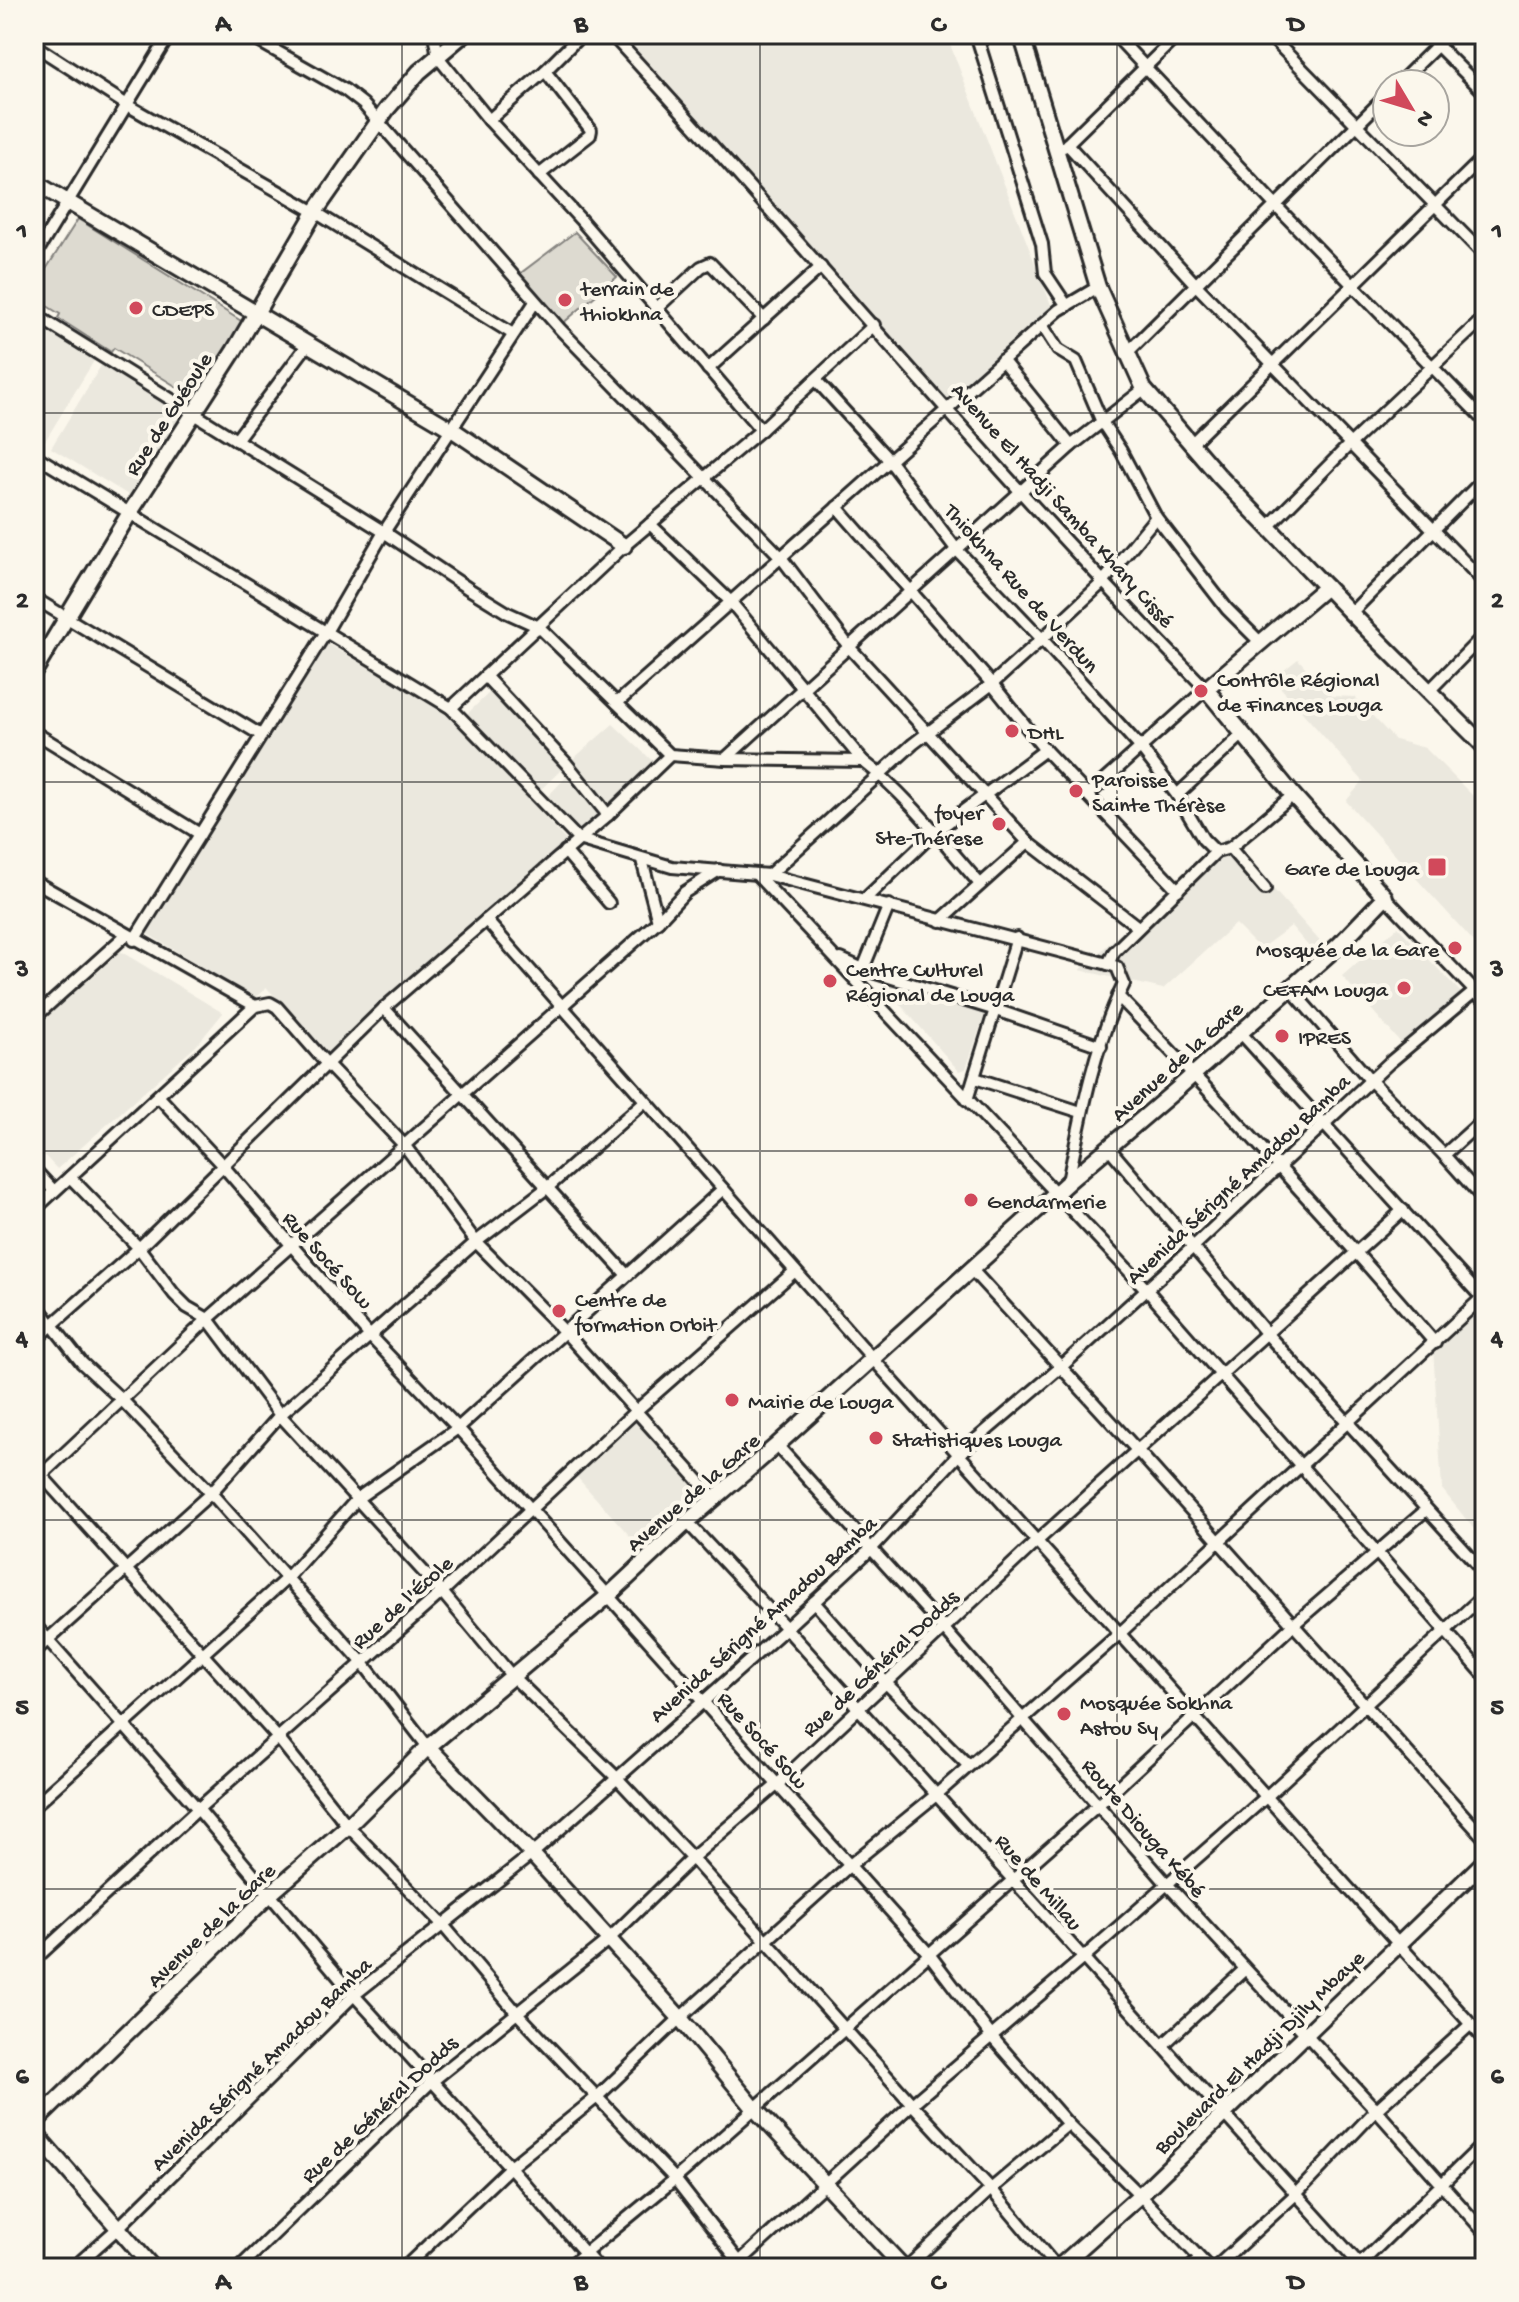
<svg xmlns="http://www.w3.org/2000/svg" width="1519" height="2302" font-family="'Gochi Hand',sans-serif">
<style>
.built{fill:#ebe8de}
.green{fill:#dddad0;stroke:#84827e;stroke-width:2}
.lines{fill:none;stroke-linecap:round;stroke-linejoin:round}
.street-casing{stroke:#2b2b2b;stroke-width:16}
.secondary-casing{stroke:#2b2b2b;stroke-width:20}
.street{stroke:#fbf7ec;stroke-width:10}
.secondary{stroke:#fbf7ec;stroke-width:14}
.grid{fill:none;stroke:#2b2b2b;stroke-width:2;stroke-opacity:0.55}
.poi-dot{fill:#d1495b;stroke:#fbf7ec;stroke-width:3}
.labels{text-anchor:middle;stroke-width:8;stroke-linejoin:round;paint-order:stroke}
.poi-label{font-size:22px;fill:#2b2b2b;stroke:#fbf7ec;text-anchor:start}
.street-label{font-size:22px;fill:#2b2b2b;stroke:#fbf7ec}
.neatline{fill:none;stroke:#2b2b2b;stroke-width:3}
.grid-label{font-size:26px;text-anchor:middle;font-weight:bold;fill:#2b2b2b}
</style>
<rect width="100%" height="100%" fill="#fbf7ec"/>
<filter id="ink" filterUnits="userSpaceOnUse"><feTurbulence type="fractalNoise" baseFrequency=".0125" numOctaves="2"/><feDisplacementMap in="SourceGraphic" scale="16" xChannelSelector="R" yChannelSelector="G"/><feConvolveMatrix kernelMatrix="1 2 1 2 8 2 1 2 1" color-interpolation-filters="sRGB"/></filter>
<g filter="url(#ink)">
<g class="built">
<polygon points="610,34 946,34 1053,310 940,411"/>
<polygon points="34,322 95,359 45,441 34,435"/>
<polygon points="102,364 181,413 130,496 51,448"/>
<polygon points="324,642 456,717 567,842 331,1055 267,988 254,998 141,930"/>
<polygon points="1298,659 1331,696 1355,697 1395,740 1425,748 1485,808 1485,954 1346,801 1363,781 1273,679"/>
<polygon points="491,691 562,769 535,795 466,715"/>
<polygon points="613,724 659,767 616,818 572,760"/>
<polygon points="569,774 602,810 583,833 548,796"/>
<polygon points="1227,837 1325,947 1316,955 1291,926 1260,949 1235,924 1163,989 1080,970"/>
<polygon points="1398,927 1467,999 1409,1052 1342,976"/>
<polygon points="120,951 223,1013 196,1046 57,1169 34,1144 34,1022 85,973 91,979"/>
<polygon points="885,979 980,1009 984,1016 966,1069 959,1071 883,985"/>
<polygon points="1485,1300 1485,1543 1442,1489 1433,1348"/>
<polygon points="635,1421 699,1491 639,1546 575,1475"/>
</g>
<g class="green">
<polygon points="78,219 246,324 198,400 114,348 111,352 58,318 60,314 34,298 34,288"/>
<polygon points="575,232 617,277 562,324 517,276"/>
</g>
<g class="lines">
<g class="street-casing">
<g id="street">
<polyline points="246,34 345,90 363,104 560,329 780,556 850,648 1028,842 1138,927"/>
<polyline points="434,34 438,57 489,120 580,219 761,430"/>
<path d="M 611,34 C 811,251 999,478 1206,689 L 1088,795"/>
<polyline points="976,34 1042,244 1045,273 1067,306"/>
<polyline points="1114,34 1275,205 1485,421"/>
<polyline points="1268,34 1485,256"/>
<polyline points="1426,34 1485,93"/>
<polyline points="34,45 127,105 315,212 513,334"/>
<polyline points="1398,84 1449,34"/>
<polyline points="489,120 545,71 582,34"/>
<polyline points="1067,144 1197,286 1485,583"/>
<polyline points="1064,147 1179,34"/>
<polyline points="539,175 590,135 591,130 545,71"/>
<polyline points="34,257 170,34"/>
<polyline points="657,308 701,267 710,263 764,319"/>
<polyline points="34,314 384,532 469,589 508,613 539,627 670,755 725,759 863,761"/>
<polyline points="1042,325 1058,350 1076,361 1102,422 1121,451 1156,517 1227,609 1259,641"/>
<polyline points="1128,352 1387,95"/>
<polyline points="1002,360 1071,446"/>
<polyline points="708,369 821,267"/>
<polyline points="816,380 889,460 956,549 1042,639 1140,747 1177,795 1242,735"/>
<polyline points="236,440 308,344"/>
<polyline points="1190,445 1485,156"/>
<polyline points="34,455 451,708 578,839 672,867 769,875 1108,964"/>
<polyline points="837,507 992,684 1045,750 1178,890"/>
<path d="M 650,524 L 730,601 L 863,761 C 907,795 943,842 980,884"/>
<polyline points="1269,526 1349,445 1485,317"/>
<polyline points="34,598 261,735"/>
<polyline points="1351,613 1485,478"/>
<polyline points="485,676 566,763 608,815"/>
<polyline points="1429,691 1485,634"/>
<polyline points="617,703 1059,310 1098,287"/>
<polyline points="451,708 624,546 761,430 874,325"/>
<polyline points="34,732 200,834"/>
<polyline points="725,759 1071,446 1144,389"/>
<polyline points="1177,795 1203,839 1216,852"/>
<polyline points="1230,848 1265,889"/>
<polyline points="565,851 609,903"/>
<polyline points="642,860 658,921"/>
<polyline points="757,875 1146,1289 1485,1676"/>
<polyline points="769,875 913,744 992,684 1042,639 1102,583 1156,517"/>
<polyline points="34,881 255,1006"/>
<polyline points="1385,897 1485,1002"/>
<polyline points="865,899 935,832 1045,750"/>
<polyline points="486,920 873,1359 1485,2040"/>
<polyline points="940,921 1028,842"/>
<polyline points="134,940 326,632 384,532 535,302"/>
<polyline points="841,959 863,969 996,1010 1101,1046"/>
<polyline points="863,969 889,905"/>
<polyline points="1290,988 1371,1081 1444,1155 1485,1201"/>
<path d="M 1118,996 C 1227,1108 1333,1224 1435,1343"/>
<polyline points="384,1008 626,1274"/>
<polyline points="34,1018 126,935"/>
<polyline points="1240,1032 1482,1298"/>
<polyline points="975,1078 1081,1112"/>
<polyline points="159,1097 224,1167 370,1336 458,1428 929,1954 992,2037 1068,2124 1140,2195 1209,2268"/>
<polyline points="967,1100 1017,938"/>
<polyline points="1109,1148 1267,1334 1485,1573"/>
<polyline points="1444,1155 1485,1118"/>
<polyline points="34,1169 54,1191"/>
<polyline points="70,1177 139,1248 174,1294 187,1307 208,1319 280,1415 442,1592 511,1675 616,1777 692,1858 912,2104 991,2189 1057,2268"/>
<path d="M 1068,1182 C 1081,1116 1094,1045 1124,984 L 1117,967 L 1108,964 L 1114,952 L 1216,852 L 1230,848 L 1293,795"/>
<polyline points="34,1210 255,1006 270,1003 277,1007 326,1063 405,1146 476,1242 565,1332 715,1499"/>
<polyline points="971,1269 1138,1451 1485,1839"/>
<polyline points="34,1302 82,1363 123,1401 211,1493 363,1663 428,1747"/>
<polyline points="34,1341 139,1248 384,1008 608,815 670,755"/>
<polyline points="777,1445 944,1629 1167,1884 1376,2110 1485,2233"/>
<polyline points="34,1467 278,1738 348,1826 443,1925 517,2013 675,2179 744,2268"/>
<polyline points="34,1482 208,1319 658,921 685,892 719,870"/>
<polyline points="687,1522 786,1628 1363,2268"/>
<polyline points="814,1602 887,1684 968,1765"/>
<polyline points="34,1624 198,1809 354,1995 510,2167 598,2268"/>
<polyline points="34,1652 211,1493 280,1415 476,1242 548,1187 644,1102"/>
<polyline points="34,1806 286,1579 358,1498 458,1428 723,1189"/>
<polyline points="34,1960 198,1809 442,1592 637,1410 795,1271"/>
<polyline points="1163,2045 1244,1970"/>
<polyline points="1357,2267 1485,2142"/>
<polyline points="73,2268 118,2228 354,1995 532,1854 786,1628 871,1549 959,1454 1061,1367 1193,1247 1389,1063 1474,992"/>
<polyline points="239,2268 431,2082 608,1940 692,1858 778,1784 1037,1541 1403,1210"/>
<polyline points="404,2268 510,2167 597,2097 680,2018 850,1865 936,1795 1119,1634 1485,1295"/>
<polyline points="567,2268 675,2179 1099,1804 1293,1625 1426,1510"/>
<polyline points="733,2268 912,2104 1082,1959 1266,1797 1485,1594"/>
<polyline points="906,2268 991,2189 1068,2124"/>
<polyline points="1190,2268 1200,2259"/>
<polyline points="1215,2268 1297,2193 1376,2110 1471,2024"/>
</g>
</g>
<g class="secondary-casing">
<g id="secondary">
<polyline points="1021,34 1098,287 1144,389 1219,476 1351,613 1485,747"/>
<polyline points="34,182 453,430 624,546"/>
<polyline points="34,672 129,514 234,351 315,212 387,109 419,72 464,34"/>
<polyline points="428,1747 532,1854 680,2018 754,2108 904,2268"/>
<polyline points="34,2123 269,1895 348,1826 428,1747 608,1596 687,1522 777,1445 1068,1182 1176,1090 1339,945 1385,897 1293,795 1206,689 1326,587"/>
<polyline points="34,2132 153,2268"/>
<polyline points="1058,2268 1140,2195 1485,1861"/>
</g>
</g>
<use href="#street" class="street"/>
<use href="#secondary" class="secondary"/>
</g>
</g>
<path class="grid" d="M 402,34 L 402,2268M 760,34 L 760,2268M 1117,34 L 1117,2268M 34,413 L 1485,413M 34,782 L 1485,782M 34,1151 L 1485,1151M 34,1520 L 1485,1520M 34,1889 L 1485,1889"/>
<g class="poi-dot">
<circle cx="565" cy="300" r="8"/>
<circle cx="136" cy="308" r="8"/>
<circle cx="1201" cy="691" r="8"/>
<circle cx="1012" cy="731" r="8"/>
<circle cx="1076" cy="791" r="8"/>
<circle cx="999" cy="824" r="8"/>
<rect x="1427" y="857" width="20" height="20" rx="4"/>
<circle cx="1455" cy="948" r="8"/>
<circle cx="830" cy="981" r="8"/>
<circle cx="1404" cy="988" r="8"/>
<circle cx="1282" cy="1036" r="8"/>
<circle cx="971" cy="1200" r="8"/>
<circle cx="559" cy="1311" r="8"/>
<circle cx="732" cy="1400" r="8"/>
<circle cx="876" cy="1438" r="8"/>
<circle cx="1064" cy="1714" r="8"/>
</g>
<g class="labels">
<g class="poi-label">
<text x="581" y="295">terrain de<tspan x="581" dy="25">thiokhna</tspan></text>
<text x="152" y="316">CDEPS</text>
<text x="1217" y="686">Contrôle Régional<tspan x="1217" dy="25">de Finances Louga</tspan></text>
<text x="1028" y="739">DHL</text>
<text x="1092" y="786">Paroisse<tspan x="1092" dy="25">Sainte Thérèse</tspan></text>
<text x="983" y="819" text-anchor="end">foyer<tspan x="983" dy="25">Ste-Thérese</tspan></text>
<text x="1419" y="875" text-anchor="end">Gare de Louga</text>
<text x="1439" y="956" text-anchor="end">Mosquée de la Gare</text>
<text x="846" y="976">Centre Culturel<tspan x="846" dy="25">Régional de Louga</tspan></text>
<text x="1388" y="996" text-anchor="end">CEFAM Louga</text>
<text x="1298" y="1044">IPRES</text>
<text x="987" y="1208">Gendarmerie</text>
<text x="575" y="1306">Centre de<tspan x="575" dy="25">formation Orbit</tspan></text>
<text x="748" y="1408">Mairie de Louga</text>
<text x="892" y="1446">Statistiques Louga</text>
<text x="1080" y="1709">Mosquée Sokhna<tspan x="1080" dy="25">Astou Sy</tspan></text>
</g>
<g class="street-label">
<text transform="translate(167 413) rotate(-57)" y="8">Rue de Guéoule</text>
<text transform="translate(1064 504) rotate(48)" y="8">Avenue El Hadji Samba Khary Cissé</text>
<text transform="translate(1023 587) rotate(48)" y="8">Thiokhna Rue de Verdun</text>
<text transform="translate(1176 1060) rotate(-42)" y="8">Avenue de la Gare</text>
<text transform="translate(1237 1178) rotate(-43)" y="8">Avenida Sérigné Amadou Bamba</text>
<text transform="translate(329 1259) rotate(48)" y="8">Rue Socé Sow</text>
<text transform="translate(692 1491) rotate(-41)" y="8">Avenue de la Gare</text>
<text transform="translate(401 1601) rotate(-42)" y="8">Rue de l'École</text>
<text transform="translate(762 1618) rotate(-42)" y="8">Avenida Sérigné Amadou Bamba</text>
<text transform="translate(879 1662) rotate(-43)" y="8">Rue de Général Dodds</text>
<text transform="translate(764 1739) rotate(48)" y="8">Rue Socé Sow</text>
<text transform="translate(1145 1827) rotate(49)" y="8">Route Diouga Kébé</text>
<text transform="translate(1040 1881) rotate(49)" y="8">Rue de Millau</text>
<text transform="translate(210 1924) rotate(-44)" y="8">Avenue de la Gare</text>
<text transform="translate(1258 2051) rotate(-44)" y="8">Boulevard El Hadji Djily Mbaye</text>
<text transform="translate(260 2063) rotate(-44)" y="8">Avenida Sérigné Amadou Bamba</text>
<text transform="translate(378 2108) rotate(-43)" y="8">Rue de Général Dodds</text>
</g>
</g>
<rect width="1519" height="2302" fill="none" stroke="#fbf7ec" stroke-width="88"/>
<g transform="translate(1411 108) rotate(128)"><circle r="38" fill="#fbf7ec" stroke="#a8a59f" stroke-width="2"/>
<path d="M0-6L14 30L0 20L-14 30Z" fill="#d1495b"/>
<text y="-12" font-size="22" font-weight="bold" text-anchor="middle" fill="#2b2b2b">N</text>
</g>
<rect x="44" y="44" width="1431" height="2214" class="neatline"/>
<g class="grid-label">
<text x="223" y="31">A</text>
<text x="581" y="31">B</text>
<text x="938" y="31">C</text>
<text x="1296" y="31">D</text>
<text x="22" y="238">1</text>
<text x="1497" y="238">1</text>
<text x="22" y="607">2</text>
<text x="1497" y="607">2</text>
<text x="22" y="976">3</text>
<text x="1497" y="976">3</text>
<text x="22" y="1345">4</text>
<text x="1497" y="1345">4</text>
<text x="22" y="1714">5</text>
<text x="1497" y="1714">5</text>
<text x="22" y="2083">6</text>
<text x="1497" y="2083">6</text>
<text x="223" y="2289">A</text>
<text x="581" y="2289">B</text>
<text x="938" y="2289">C</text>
<text x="1296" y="2289">D</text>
</g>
</svg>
